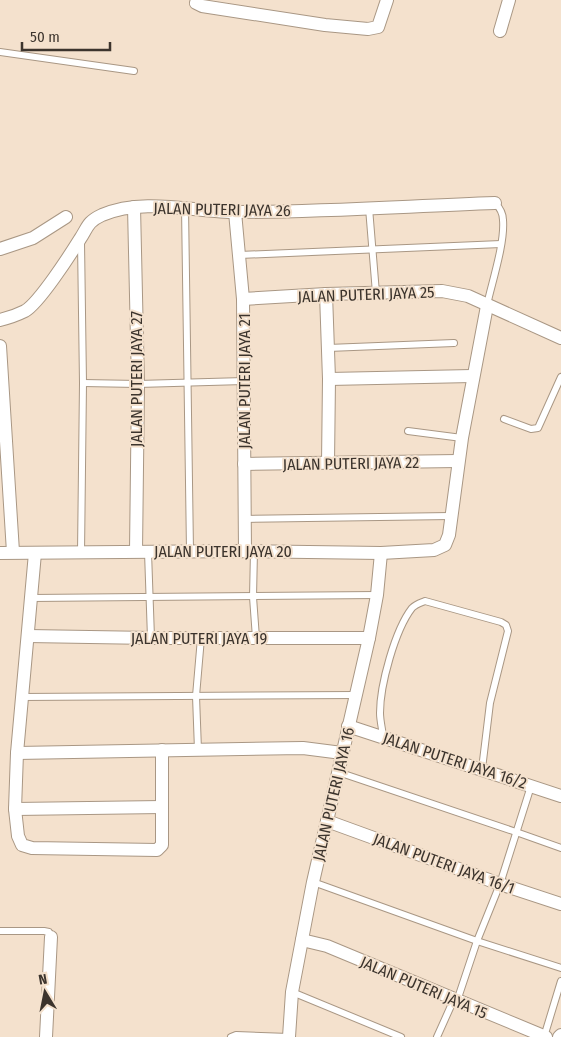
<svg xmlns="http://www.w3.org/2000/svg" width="561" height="1037" font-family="'Fira Sans Condensed',sans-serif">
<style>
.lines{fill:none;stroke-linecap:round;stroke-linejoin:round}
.service-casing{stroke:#a99784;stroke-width:8}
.minor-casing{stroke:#a99784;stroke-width:14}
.service{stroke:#fff;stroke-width:6}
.minor{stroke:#fff;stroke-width:12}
.labels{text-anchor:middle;stroke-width:4;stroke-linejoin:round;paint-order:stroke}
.street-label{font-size:16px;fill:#3c342d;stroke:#f4e1cd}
</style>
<rect width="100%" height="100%" fill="#f4e1cd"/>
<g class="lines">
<g class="service-casing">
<g id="service">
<polyline points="0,52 134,71"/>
<polyline points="185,207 190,551"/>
<polyline points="369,208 376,293"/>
<polyline points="240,255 501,244"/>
<path d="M 487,305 C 492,282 505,243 503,220 C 503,213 500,208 495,203"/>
<polyline points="328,348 454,343"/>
<polyline points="83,383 138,384 244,381"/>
<polyline points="504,419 531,429 538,428 561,377"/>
<polyline points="408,431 462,438"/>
<polyline points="244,519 451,516"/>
<polyline points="254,551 253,597 256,638"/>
<polyline points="148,552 151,638"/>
<polyline points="81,553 83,383 81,242"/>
<polyline points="31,598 377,595"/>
<polyline points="21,697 356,695"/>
<path d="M 383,736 C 382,728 380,720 380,713 C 380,685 395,630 412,608 C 416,604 420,603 425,601 L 501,622 L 506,625 L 508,631 L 490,703 L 482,769"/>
<polyline points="198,750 196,696 201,638"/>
<polyline points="338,772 516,832 561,848"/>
<polyline points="313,882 477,941 561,968"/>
<polyline points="0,931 44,931 49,932 51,937"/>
<polyline points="292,992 401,1037"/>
<polyline points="457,1001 477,941 500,884 531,786"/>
<polyline points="231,1037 236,1035 289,1037"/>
<polyline points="437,1037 454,999"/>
<polyline points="544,1037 561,981"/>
</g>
</g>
<g class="minor-casing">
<g id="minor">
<polyline points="197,0 196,3 202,6 325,25 368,29 378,27 387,0"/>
<polyline points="500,31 509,0"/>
<polyline points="134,207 138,384 136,551"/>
<polyline points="235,212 243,299 245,551"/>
<polyline points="0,249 33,238 66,217"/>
<polyline points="326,294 329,379 328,463"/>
<polyline points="243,299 326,294 442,291 468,296 561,338"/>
<path d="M 0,320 C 8,318 17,315 25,311 C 39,303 70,255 80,239 C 88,227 87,222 102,215 C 143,197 195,212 237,212 C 323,212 409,206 495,203"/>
<polyline points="0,346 13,552"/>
<polyline points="329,379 472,376"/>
<polyline points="244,464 458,461"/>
<polyline points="0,553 245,551 381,553 434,550 445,545 449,535 462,438 487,306"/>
<polyline points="35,553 17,753 15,809 18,836 22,845 32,848 157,850 162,845 162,750"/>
<polyline points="28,636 151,638 369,638"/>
<polyline points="348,726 561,796"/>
<polyline points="17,753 303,748 342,753"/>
<polyline points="15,809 162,807"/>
<polyline points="327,821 500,884 561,904"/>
<polyline points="302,940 327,946 546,1037"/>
<polyline points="46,1037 51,937"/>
<polyline points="289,1037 292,992 313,882 369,638 377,595 381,553"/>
<polyline points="559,1037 561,1035"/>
</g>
</g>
<use href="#service" class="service"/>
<use href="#minor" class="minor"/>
</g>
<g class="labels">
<g class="street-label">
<text transform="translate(222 209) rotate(1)" y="6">JALAN PUTERI JAYA 26</text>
<text transform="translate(366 294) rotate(-2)" y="6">JALAN PUTERI JAYA 25</text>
<text transform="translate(136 379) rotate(-90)" y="6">JALAN PUTERI JAYA 27</text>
<text transform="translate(244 381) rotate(-90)" y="6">JALAN PUTERI JAYA 21</text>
<text transform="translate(351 463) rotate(-1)" y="6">JALAN PUTERI JAYA 22</text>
<text x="223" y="557">JALAN PUTERI JAYA 20</text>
<text x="199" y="644">JALAN PUTERI JAYA 19</text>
<text transform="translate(455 760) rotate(18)" y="6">JALAN PUTERI JAYA 16/2</text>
<text transform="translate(333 794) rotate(-77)" y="6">JALAN PUTERI JAYA 16</text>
<text transform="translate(444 863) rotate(20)" y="6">JALAN PUTERI JAYA 16/1</text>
<text transform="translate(424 987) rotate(23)" y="6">JALAN PUTERI JAYA 15</text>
</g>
</g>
<g transform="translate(45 992) rotate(350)" stroke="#f4e1cd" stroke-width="4" paint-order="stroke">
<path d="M0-4L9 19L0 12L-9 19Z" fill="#3c342d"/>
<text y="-8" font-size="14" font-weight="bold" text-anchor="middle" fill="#3c342d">N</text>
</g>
<path d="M22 42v8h88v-8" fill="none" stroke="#3c342d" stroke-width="2.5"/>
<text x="30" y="42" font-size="15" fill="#3c342d" stroke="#f4e1cd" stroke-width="4" paint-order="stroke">50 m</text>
</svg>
